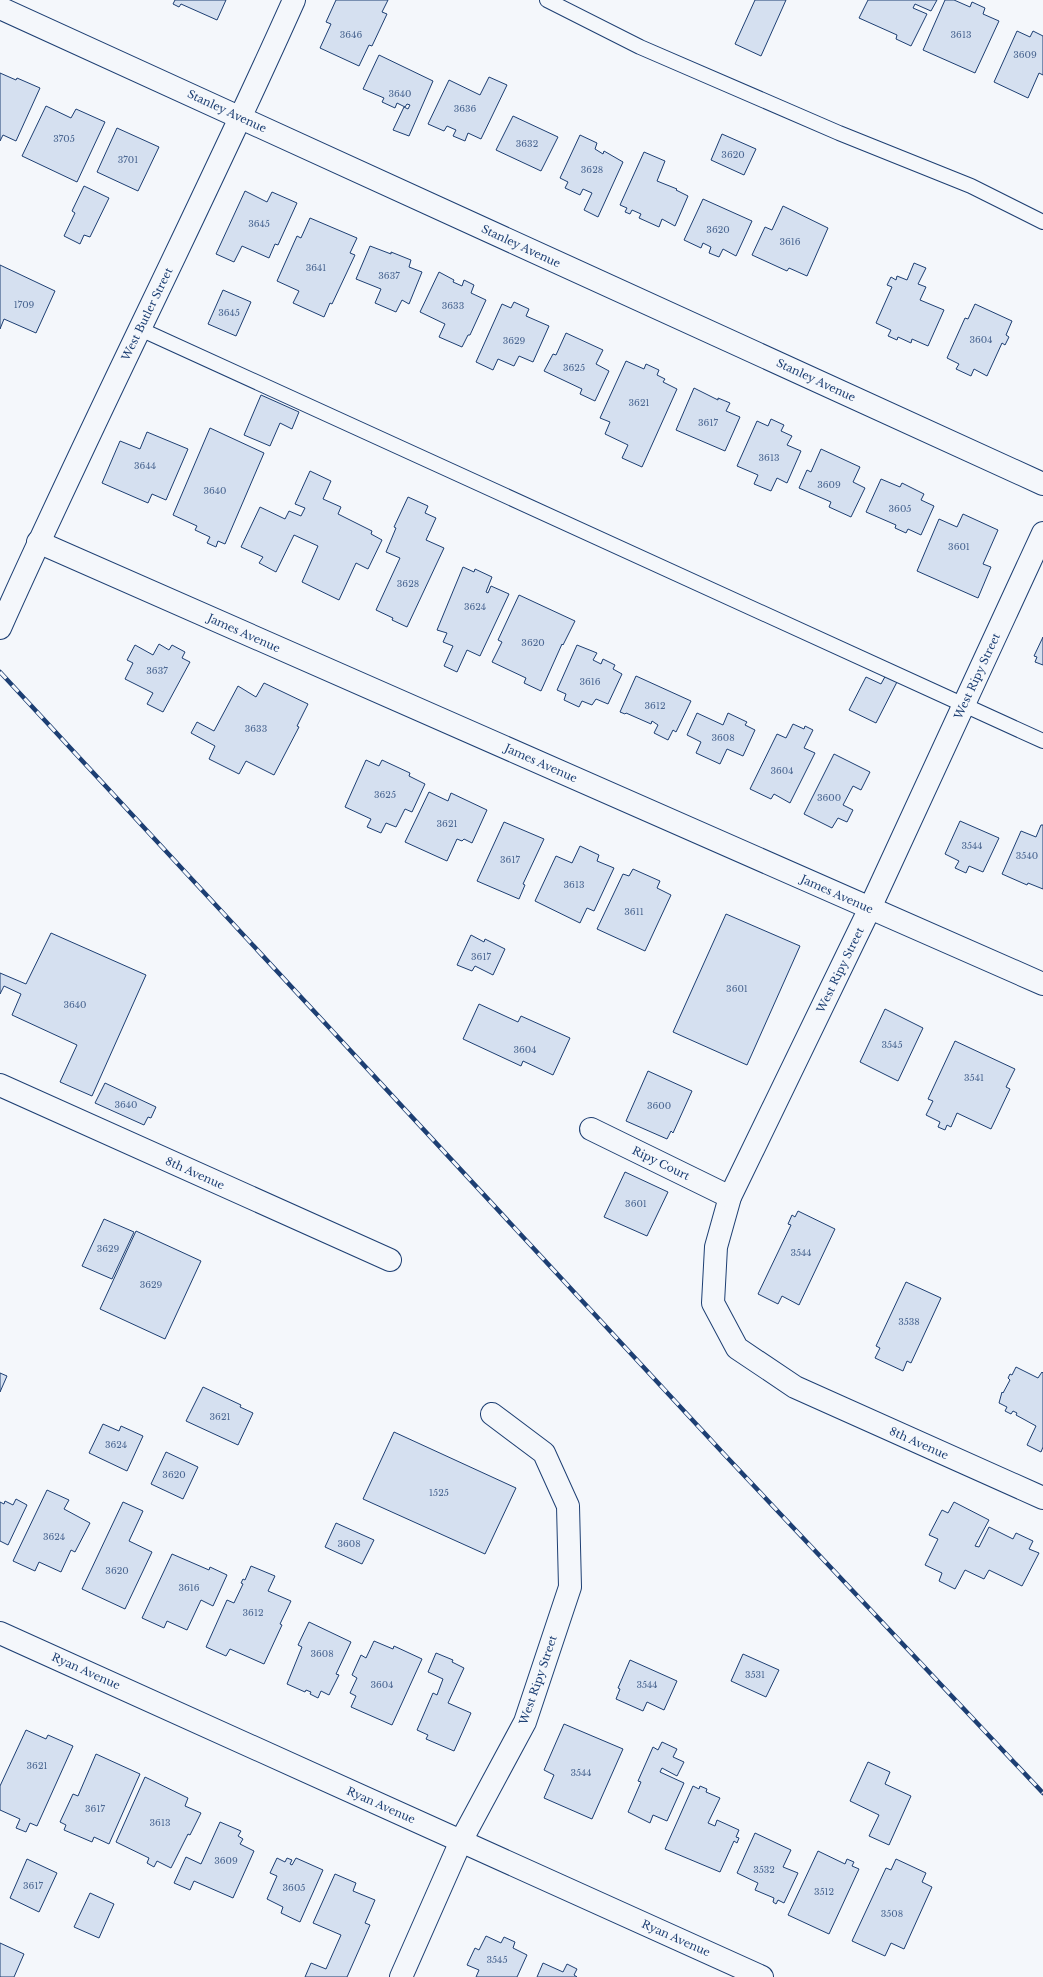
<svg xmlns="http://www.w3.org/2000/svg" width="1043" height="1977" font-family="'Libre Baskerville',serif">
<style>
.building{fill:#d5e0f0;stroke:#1d3f73}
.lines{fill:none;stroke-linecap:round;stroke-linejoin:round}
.lane-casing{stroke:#1d3f73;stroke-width:16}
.street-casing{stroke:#1d3f73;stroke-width:24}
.lane{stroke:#f4f7fb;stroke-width:14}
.street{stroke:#f4f7fb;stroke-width:22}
.rail-casing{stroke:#1d3f73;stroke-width:4.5}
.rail{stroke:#f4f7fb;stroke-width:3;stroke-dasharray:9;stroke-linecap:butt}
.labels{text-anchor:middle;stroke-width:3;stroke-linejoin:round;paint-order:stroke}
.number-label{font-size:9px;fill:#4b6792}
.street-label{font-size:11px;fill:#1d3f73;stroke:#f4f7fb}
</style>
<rect width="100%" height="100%" fill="#f4f7fb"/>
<g class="building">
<polygon points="175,0 226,0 217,20 181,4 179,7 173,4"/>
<polygon points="336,0 388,0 382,12 387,14 372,46 369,45 359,66 320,48 331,24 326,22"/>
<polygon points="755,0 786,0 761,56 735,44"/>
<polygon points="868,0 937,0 931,11 915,4 913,8 927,14 911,46 896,39 897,35 859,18"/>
<polygon points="945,0 954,0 970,7 972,2 985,8 983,14 999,21 975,73 923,50"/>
<polygon points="1017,31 1030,37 1033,31 1043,36 1043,75 1039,73 1028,98 994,82"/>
<polygon points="379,55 433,81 409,136 393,130 404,107 408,109 410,105 407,104 405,107 397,103 395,108 382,102 384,98 363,89"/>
<polygon points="0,73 16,80 17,78 40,88 16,141 3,135 0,141"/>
<polygon points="489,77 507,85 481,139 468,133 465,141 453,136 456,130 447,126 444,131 428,124 449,80 480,95"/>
<polygon points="46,106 71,118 76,109 105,122 77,182 22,156"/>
<polygon points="513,116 558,137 541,171 496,150"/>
<polygon points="117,128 159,147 138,191 97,172"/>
<polygon points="722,134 756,149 744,175 711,160"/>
<polygon points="580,135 597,143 595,149 603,154 604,151 623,162 598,217 584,210 592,193 583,189 580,195 565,188 568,182 560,178"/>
<polygon points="644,152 665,161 657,181 677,189 676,190 688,196 675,226 662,219 659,227 639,218 641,214 632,210 630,214 625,212 627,208 620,205"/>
<polygon points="84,186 109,198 90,237 84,235 80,244 64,236 75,213 72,211"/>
<polygon points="245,191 267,202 272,192 297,203 278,245 275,244 269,258 242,246 234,262 216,254"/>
<polygon points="703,199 752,221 736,256 723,249 719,257 709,253 711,247 703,243 701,248 684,240"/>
<polygon points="783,206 828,228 807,276 789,268 787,271 752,255 765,227 772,230"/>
<polygon points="310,218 357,238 350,253 355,255 332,304 330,303 324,317 293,303 299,291 277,281 297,236 301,238"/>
<polygon points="370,246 391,254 391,252 411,260 409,267 422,272 409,304 402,300 396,312 375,303 381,289 356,279"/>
<polygon points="914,263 926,268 918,284 926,287 920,300 944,310 928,346 912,339 911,343 898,337 897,340 888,336 891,330 876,323 892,287 887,285 891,277 896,280 897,276 907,280"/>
<polygon points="0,265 55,291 36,333 4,319 0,329"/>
<polygon points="439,272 454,280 453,282 462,286 464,280 474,285 471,293 486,300 470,335 468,335 462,347 439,337 445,324 420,312"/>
<polygon points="223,290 251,302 236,336 208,324"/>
<polygon points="514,302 529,309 526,316 549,326 533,362 519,356 514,366 498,359 493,370 476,362 502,304 511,308"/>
<polygon points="975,304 1012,321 1006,335 1009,337 1005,345 1002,343 987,376 974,369 971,376 956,369 959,364 947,358 965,318 968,319"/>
<polygon points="566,333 603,350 596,364 609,371 595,401 580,394 582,389 544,371 553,354 556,355"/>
<polygon points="626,361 644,369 646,364 659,370 657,375 665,379 663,382 677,389 642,467 622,458 628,445 605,434 610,422 600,418"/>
<polygon points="694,388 718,400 718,398 730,403 726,411 740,417 725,451 676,430"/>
<polygon points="261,395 299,412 292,429 280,423 270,446 244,435"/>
<polygon points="771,419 784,425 781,431 792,436 787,445 801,451 787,483 777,478 771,491 754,484 758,475 737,466 757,421 768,426"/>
<polygon points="210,428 264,453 225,544 218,541 216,547 207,543 210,537 195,530 197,526 173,515"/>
<polygon points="147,432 188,449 166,500 152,494 148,503 102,483 120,441 140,449"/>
<polygon points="821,449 860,467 853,482 865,488 851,517 829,507 831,502 799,488 807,470 811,472"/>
<polygon points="310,471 331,481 323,499 341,507 338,514 372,531 371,534 382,540 368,569 356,563 339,600 302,582 318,546 294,535 276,572 259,563 263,557 241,547 260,507 285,519 289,511 301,516 305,508 295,504"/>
<polygon points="881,479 900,487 902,483 924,494 921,500 934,506 921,535 908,529 906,533 895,528 896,525 866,512"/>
<polygon points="408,497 428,506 425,513 436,518 426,540 444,548 407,627 392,620 393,618 376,610 400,558 386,552 396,528 394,527"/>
<polygon points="963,514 998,530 983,564 991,567 978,598 917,571 939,519 957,527"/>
<polygon points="463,567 474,572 475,569 492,577 486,592 488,593 491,586 509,594 480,656 467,650 457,672 444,666 453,646 443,642 447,633 437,630"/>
<polygon points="519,595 575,621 563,645 562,644 541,691 524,683 526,678 492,662 502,642 498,640"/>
<polygon points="1043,637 1043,665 1035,662 1037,657 1034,656"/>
<polygon points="159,644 169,650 172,645 185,652 182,658 190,662 163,712 147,704 153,693 125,679 133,663 127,660 135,645 153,655"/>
<polygon points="577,645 597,653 593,660 601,664 603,659 615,665 613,669 622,674 608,704 596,699 592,705 582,701 579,707 564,700 566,694 557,690"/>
<polygon points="887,673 899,678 876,723 849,710 866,677 881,684"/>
<polygon points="636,676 691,701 676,732 673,730 668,740 654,733 658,725 652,721 651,724 626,713 625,714 620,712"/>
<polygon points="264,683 308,704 297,726 299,727 274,775 246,761 239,774 209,759 215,746 191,733 197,722 214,731 238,686 256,697"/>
<polygon points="697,713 723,725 728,713 747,722 745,725 755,730 743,756 727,749 720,764 696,753 701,742 687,735"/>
<polygon points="793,724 804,729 805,726 813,730 804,748 815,753 790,803 774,794 771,799 750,789 777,734 786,738"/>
<polygon points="834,754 870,772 861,790 853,786 843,805 853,810 847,822 838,818 832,828 804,814"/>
<polygon points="366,760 379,766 382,760 410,773 409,776 425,784 412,812 405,809 396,827 386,823 381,833 367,827 371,819 345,807"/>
<polygon points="429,792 448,801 451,793 487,810 472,843 464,839 462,841 457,839 447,861 405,842"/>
<polygon points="960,821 999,838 983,872 969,866 966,873 955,868 959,861 945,854"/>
<polygon points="504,822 544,839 523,884 525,885 519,899 477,881"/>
<polygon points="1041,825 1043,825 1043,889 1028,883 1027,885 1002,874 1021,831 1036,837"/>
<polygon points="580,846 599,855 597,861 614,868 594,911 587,908 580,923 535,901 556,856 572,863"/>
<polygon points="633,869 660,881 657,888 671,895 645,951 597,929 623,874 629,876"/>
<polygon points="726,914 800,946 747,1065 673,1032"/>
<polygon points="51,933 146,975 92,1096 60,1082 77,1045 12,1015 21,994 4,986 0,994 0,973 26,984"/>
<polygon points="471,935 484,942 485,939 505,949 493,975 475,966 472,971 457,965"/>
<polygon points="479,1004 518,1022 521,1016 570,1038 553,1075 523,1061 521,1066 463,1039"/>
<polygon points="885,1009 923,1028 898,1081 860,1062"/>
<polygon points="955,1041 1015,1069 1006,1087 1010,1089 991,1129 957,1113 951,1127 947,1125 945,1130 938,1127 940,1122 926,1115 933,1101 928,1099"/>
<polygon points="648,1071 692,1091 673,1133 671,1131 667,1139 626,1121"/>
<polygon points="105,1083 156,1107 151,1118 148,1117 144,1125 95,1103"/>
<polygon points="625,1172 668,1192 647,1236 604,1217"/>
<polygon points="798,1211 835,1229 799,1305 782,1296 778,1304 758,1294 791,1225 788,1224 792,1215 795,1217"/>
<polygon points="104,1219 134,1232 112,1279 82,1266"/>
<polygon points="136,1231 201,1261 165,1339 100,1309"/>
<polygon points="906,1282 941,1298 911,1363 907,1361 903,1371 875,1358 880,1348 876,1346"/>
<polygon points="1016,1367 1038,1378 1042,1372 1043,1373 1043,1447 1041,1452 1027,1445 1036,1426 1016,1415 1017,1413 1013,1411 1011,1414 1005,1411 1007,1407 999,1403 1002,1392 1003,1393 1010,1380 1008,1378 1010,1374 1012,1375"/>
<polygon points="0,1373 7,1376 0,1392"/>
<polygon points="203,1387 241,1405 240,1407 253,1413 238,1445 186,1421"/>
<polygon points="103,1424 119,1431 121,1426 143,1436 127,1471 89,1453"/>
<polygon points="394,1432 516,1488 485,1554 363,1499"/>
<polygon points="166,1452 198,1467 183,1499 151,1484"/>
<polygon points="47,1490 69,1500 64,1509 90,1523 75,1552 71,1550 61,1572 39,1562 35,1571 13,1561"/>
<polygon points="16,1499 27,1505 8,1545 0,1541 0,1502 4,1504 5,1501 13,1505"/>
<polygon points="123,1502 143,1511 129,1541 152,1552 125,1609 82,1589"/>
<polygon points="954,1502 989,1520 975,1546 979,1547 989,1527 1013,1539 1016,1533 1033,1541 1029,1549 1039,1553 1022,1586 989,1570 984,1579 965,1570 955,1589 939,1581 942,1573 925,1565 938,1539 929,1535 942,1510 948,1513"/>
<polygon points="336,1523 374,1540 362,1564 325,1547"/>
<polygon points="172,1554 209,1570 210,1567 227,1575 213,1606 201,1600 187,1630 167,1621 164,1628 142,1618"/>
<polygon points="251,1566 275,1576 268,1591 291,1601 280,1624 282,1625 264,1664 230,1649 226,1656 206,1647 227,1600 234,1603 243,1584 241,1583 243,1579 245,1580"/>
<polygon points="309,1622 351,1642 336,1674 339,1675 329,1695 321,1691 318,1698 310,1694 311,1692 306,1690 305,1692 287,1684 302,1647 298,1645"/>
<polygon points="374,1641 393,1649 394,1646 422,1659 392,1725 351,1707 356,1696 350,1693 357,1678 352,1675 361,1655 366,1658"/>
<polygon points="436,1653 453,1660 452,1662 464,1668 448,1703 471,1713 454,1751 426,1739 428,1735 417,1730 433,1693 437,1695 443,1679 428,1672"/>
<polygon points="743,1654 779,1670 766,1697 731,1681"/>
<polygon points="630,1660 677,1681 664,1710 647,1702 643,1711 616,1699 620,1689 618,1688"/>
<polygon points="564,1724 623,1749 592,1819 544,1798 554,1775 544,1770"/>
<polygon points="26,1730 46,1739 48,1735 73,1746 37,1826 30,1823 26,1832 16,1828 20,1819 0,1810 0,1786"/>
<polygon points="662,1742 677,1749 673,1757 684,1762 677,1776 662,1768 660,1772 684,1783 667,1821 653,1815 650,1823 628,1812 641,1782 638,1781 653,1747 658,1750"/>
<polygon points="96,1754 140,1774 109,1844 94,1837 92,1842 64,1830 66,1825 60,1822 73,1794 78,1796"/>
<polygon points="868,1762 890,1772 885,1784 911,1796 889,1845 869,1836 879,1815 850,1801"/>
<polygon points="145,1777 188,1798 185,1806 201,1813 190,1835 188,1834 171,1868 157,1861 154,1867 147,1863 149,1858 116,1842"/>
<polygon points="693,1786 699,1789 700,1786 707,1789 706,1792 720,1798 708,1823 715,1826 717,1820 739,1830 736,1837 739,1838 737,1843 734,1841 720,1872 665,1849"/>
<polygon points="220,1822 241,1831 238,1836 243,1839 240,1844 254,1851 233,1898 194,1881 190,1890 174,1883 186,1857 201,1864"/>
<polygon points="755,1833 791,1850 783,1867 798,1873 784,1903 778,1900 776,1904 773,1902 774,1898 755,1890 758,1883 737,1873"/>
<polygon points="818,1851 845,1864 847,1859 854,1862 852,1866 859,1869 829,1934 788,1915"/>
<polygon points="277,1858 285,1862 287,1858 292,1860 290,1864 292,1865 296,1858 323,1870 300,1922 281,1913 283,1907 267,1899 277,1876 270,1873"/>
<polygon points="27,1859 57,1873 39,1912 10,1898"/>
<polygon points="896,1859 926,1873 922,1882 932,1887 904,1949 891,1943 885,1956 852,1941 886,1868 891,1870"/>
<polygon points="335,1874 356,1883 353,1891 375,1900 365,1923 370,1925 347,1977 305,1977 311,1963 326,1969 341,1935 313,1923"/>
<polygon points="90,1893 114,1904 99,1938 74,1927"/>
<polygon points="486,1936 501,1943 504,1937 515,1942 513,1948 527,1955 517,1977 476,1977 479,1970 467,1965 475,1948 479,1950"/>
<polygon points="0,1943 24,1954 14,1977 0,1977"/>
<polygon points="543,1963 563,1972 567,1964 577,1969 574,1975 577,1977 537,1977"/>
</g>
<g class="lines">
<g class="lane-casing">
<g id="lane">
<polyline points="547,0 640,47 839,133 971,186 1043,222"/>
<polyline points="140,329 1043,741"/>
</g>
</g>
<g class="street-casing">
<g id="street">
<polyline points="0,8 1043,484"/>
<polyline points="1043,533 870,908 730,1197 716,1247 713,1303 737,1348 795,1387 1043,1498"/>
<polyline points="38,542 1043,984"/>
<path d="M 0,628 C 94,417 200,211 294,0"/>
<polyline points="0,1085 390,1260"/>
<polyline points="591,1129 730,1197"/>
<polyline points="0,1633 762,1977"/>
<polyline points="401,1977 461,1841 525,1722 570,1587 568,1506 544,1453 492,1414"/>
</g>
</g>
<use href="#lane" class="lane"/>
<use href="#street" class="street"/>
<g class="rail-casing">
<polyline id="rail" points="0,672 723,1453 1043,1793"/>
</g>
<use href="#rail" class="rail"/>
</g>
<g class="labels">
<g class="number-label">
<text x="351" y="38">3646</text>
<text x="961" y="38">3613</text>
<text x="1025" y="58">3609</text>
<text x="400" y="97">3640</text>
<text x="465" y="112">3636</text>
<text x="64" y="142">3705</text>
<text x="527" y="147">3632</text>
<text x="733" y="158">3620</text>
<text x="128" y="163">3701</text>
<text x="592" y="173">3628</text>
<text x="259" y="227">3645</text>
<text x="718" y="233">3620</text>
<text x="790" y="245">3616</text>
<text x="316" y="271">3641</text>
<text x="389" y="279">3637</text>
<text x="24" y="308">1709</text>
<text x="453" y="309">3633</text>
<text x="229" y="316">3645</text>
<text x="981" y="343">3604</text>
<text x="514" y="344">3629</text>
<text x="574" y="371">3625</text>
<text x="639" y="406">3621</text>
<text x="708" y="426">3617</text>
<text x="769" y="461">3613</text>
<text x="145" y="469">3644</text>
<text x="829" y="488">3609</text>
<text x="215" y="494">3640</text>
<text x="900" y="512">3605</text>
<text x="959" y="550">3601</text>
<text x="408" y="587">3628</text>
<text x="475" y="610">3624</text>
<text x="533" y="646">3620</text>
<text x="157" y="674">3637</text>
<text x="590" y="685">3616</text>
<text x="655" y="709">3612</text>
<text x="256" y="732">3633</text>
<text x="723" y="741">3608</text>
<text x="782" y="774">3604</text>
<text x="385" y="798">3625</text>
<text x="829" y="801">3600</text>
<text x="447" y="827">3621</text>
<text x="972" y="849">3544</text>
<text x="1027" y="859">3540</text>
<text x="510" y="863">3617</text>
<text x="574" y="888">3613</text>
<text x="634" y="915">3611</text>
<text x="481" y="960">3617</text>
<text x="737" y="992">3601</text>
<text x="75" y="1008">3640</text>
<text x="892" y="1048">3545</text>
<text x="525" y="1053">3604</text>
<text x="974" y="1081">3541</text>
<text x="126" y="1108">3640</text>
<text x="659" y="1109">3600</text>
<text x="636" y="1207">3601</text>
<text x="108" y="1252">3629</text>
<text x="801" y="1256">3544</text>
<text x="151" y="1288">3629</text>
<text x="909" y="1325">3538</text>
<text x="220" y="1420">3621</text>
<text x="116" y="1448">3624</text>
<text x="174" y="1478">3620</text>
<text x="439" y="1496">1525</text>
<text x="54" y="1540">3624</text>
<text x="349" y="1547">3608</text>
<text x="117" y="1574">3620</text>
<text x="189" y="1591">3616</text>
<text x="253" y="1616">3612</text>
<text x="322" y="1657">3608</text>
<text x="755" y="1678">3531</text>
<text x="382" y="1688">3604</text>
<text x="647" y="1688">3544</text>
<text x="37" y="1769">3621</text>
<text x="581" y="1776">3544</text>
<text x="95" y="1812">3617</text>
<text x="160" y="1826">3613</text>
<text x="226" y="1864">3609</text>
<text x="764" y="1873">3532</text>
<text x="33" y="1889">3617</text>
<text x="294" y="1891">3605</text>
<text x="824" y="1895">3512</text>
<text x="892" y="1917">3508</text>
<text x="497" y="1963">3545</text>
</g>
<g class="street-label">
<text transform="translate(227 111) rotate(25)" y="4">Stanley Avenue</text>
<text transform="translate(521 246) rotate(25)" y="4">Stanley Avenue</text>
<text transform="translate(147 314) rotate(-64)" y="4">West Butler Street</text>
<text transform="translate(816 380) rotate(25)" y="4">Stanley Avenue</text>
<text transform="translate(244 633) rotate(24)" y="4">James Avenue</text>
<text transform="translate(977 676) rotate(-65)" y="4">West Ripy Street</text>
<text transform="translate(541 763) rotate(24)" y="4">James Avenue</text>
<text transform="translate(837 894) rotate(24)" y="4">James Avenue</text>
<text transform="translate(840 970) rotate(-64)" y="4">West Ripy Street</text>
<text transform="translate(661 1163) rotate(26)" y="4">Ripy Court</text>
<text transform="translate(195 1173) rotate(24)" y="4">8th Avenue</text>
<text transform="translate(919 1443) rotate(24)" y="4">8th Avenue</text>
<text transform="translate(86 1671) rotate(24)" y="4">Ryan Avenue</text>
<text transform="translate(538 1680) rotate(-71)" y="4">West Ripy Street</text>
<text transform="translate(381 1805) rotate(24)" y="4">Ryan Avenue</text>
<text transform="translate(676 1938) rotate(24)" y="4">Ryan Avenue</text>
</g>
</g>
</svg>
